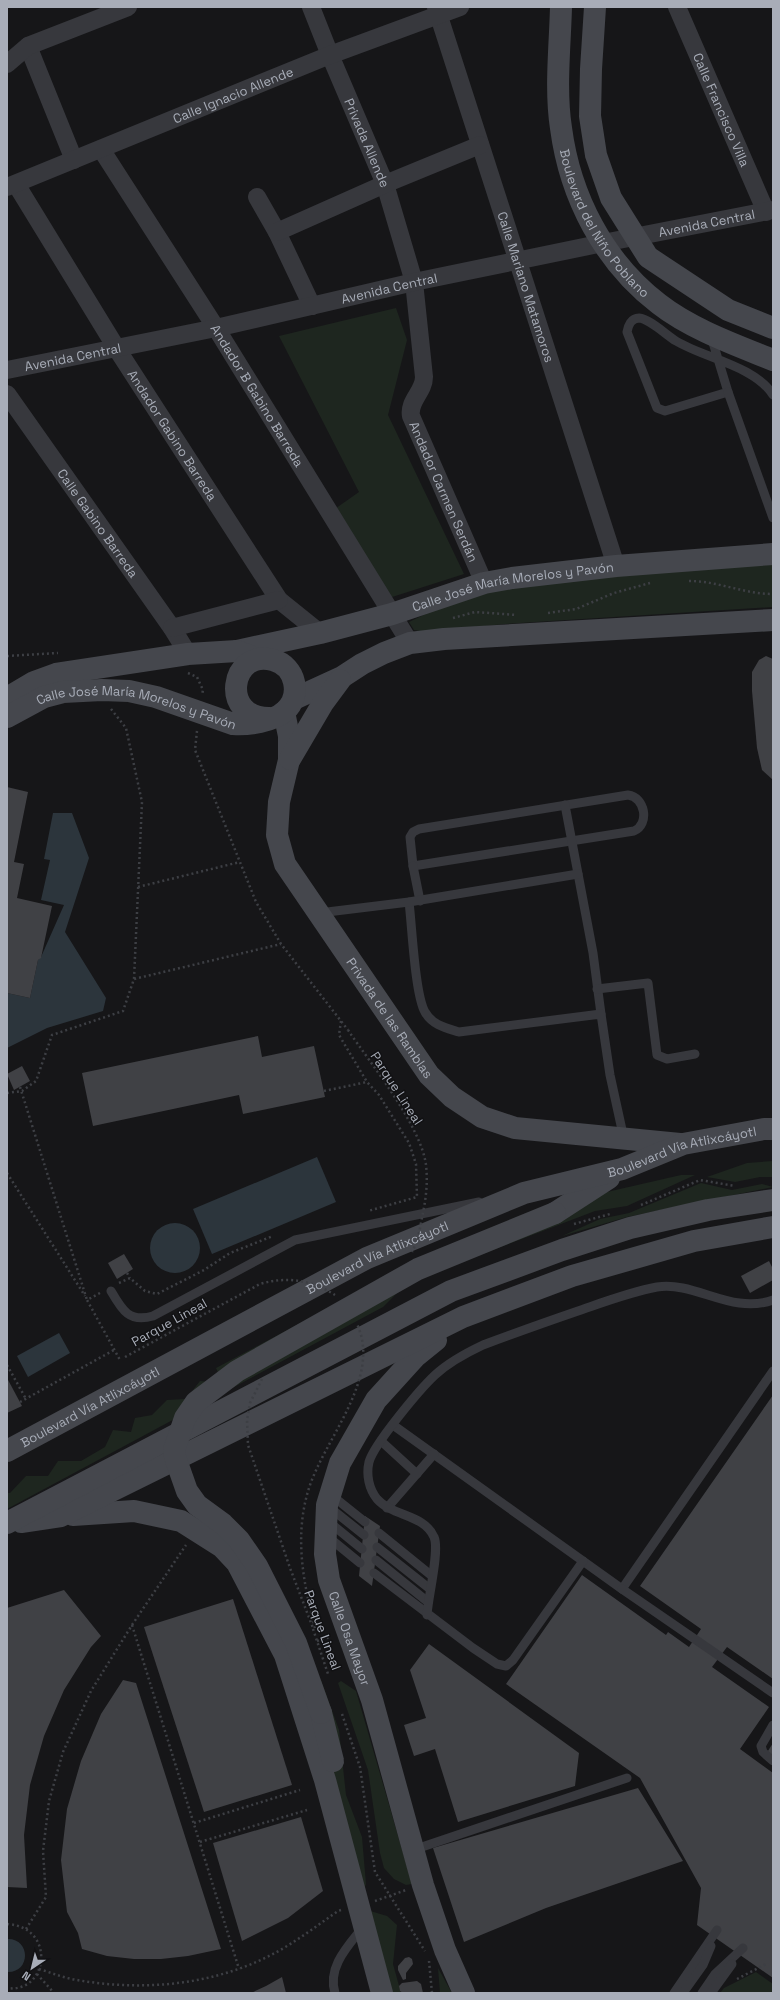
<svg xmlns="http://www.w3.org/2000/svg" width="780" height="2000" font-family="'Space Grotesk',sans-serif">
<style>
.green{fill:#1e261f}
.water{fill:#2c353c}
.building{fill:#404145}
.lines{fill:none;stroke-linecap:round;stroke-linejoin:round}
.path{stroke:#3d3f44;stroke-width:2.5;stroke-dasharray:2 3;stroke-linecap:butt}
.lane{stroke:#37383d;stroke-width:9}
.street{stroke:#37383d;stroke-width:18}
.secondary{stroke:#45474d;stroke-width:22}
.path-bridge{stroke:#3d3f44;stroke-width:2.5;stroke-dasharray:2 3;stroke-linecap:butt}
.secondary-bridge{stroke:#45474d;stroke-width:22}
.labels{text-anchor:middle;stroke-width:3;stroke-linejoin:round;paint-order:stroke}
.street-label{font-size:13px;fill:#a8adb8;stroke:#111113}
</style>
<rect width="100%" height="100%" fill="#161618"/>
<g class="green">
<polygon points="396,308 407,340 388,415 464,574 389,598 332,511 359,492 279,336"/>
<polygon points="773,563 773,607 505,624 426,632 414,630 409,622 452,601 524,584"/>
<polygon points="773,1161 773,1177 760,1177 735,1182 707,1177 747,1163"/>
<polygon points="681,1175 695,1175 627,1206 595,1211 407,1283 572,1200"/>
<polygon points="701,1183 732,1190 762,1184 773,1187 627,1217 562,1236 600,1219 629,1213"/>
<polygon points="389,1276 401,1289 383,1307 7,1509 7,1493 10,1493 26,1476 48,1476 58,1461 81,1461 105,1447 113,1430 131,1432 135,1418 152,1415 167,1400 186,1399 200,1381 223,1383 216,1368"/>
<polygon points="321,1680 339,1730 346,1795 362,1837 366,1884 361,1895 311,1691"/>
<polygon points="341,1681 356,1691 412,1884 406,1885 394,1879 384,1868 380,1853 368,1770 338,1683"/>
<polygon points="367,1910 387,1916 397,1925 393,1964 401,1993 391,1993"/>
<polygon points="438,1968 452,1993 440,1993"/>
<polygon points="756,1972 773,1984 773,1993 720,1993 724,1988"/>
</g>
<g class="water">
<polygon points="53,813 72,813 89,858 65,932 106,998 103,1011 47,1028 7,1048 7,993 30,998 38,960 41,957 64,905 41,900 50,860 44,859"/>
<polygon points="317,1157 336,1202 212,1254 193,1209"/>
<circle cx="175" cy="1248" r="25"/>
<polygon points="59,1333 70,1353 28,1377 17,1356"/>
<path d="M 7,1939 C 31,1938 31,1973 7,1972 Z"/>
</g>
<g class="building">
<polygon points="766,656 773,659 773,780 762,770 757,748 752,691 752,672 759,660"/>
<polygon points="7,787 28,792 14,862 24,864 17,898 52,906 41,958 38,960 30,998 7,993"/>
<polygon points="258,1036 262,1057 314,1046 325,1097 243,1114 239,1095 93,1126 82,1073"/>
<polygon points="22,1066 30,1081 14,1090 7,1074"/>
<polygon points="124,1254 133,1269 117,1279 108,1263"/>
<polygon points="769,1261 773,1269 773,1280 750,1293 741,1276"/>
<polygon points="7,1378 22,1406 7,1413"/>
<polygon points="773,1395 773,1679 727,1647 712,1667 769,1707 740,1749 773,1773 773,1978 697,1925 701,1888 640,1778 506,1684 582,1575 666,1635 668,1632 689,1647 701,1629 640,1586"/>
<polygon points="365,1516 380,1526 372,1586 359,1576"/>
<polygon points="64,1590 101,1636 91,1647 64,1690 44,1736 30,1785 24,1835 27,1888 7,1887 7,1608"/>
<polygon points="233,1599 292,1785 204,1812 144,1627"/>
<polygon points="429,1644 579,1753 575,1786 458,1822 435,1749 414,1756 404,1725 426,1718 410,1670"/>
<polygon points="123,1680 136,1683 221,1949 188,1956 161,1959 134,1959 107,1956 82,1949 78,1933 67,1912 61,1860 67,1809 81,1761 101,1714"/>
<polygon points="773,1743 773,1758 766,1754"/>
<polygon points="638,1788 683,1861 546,1908 464,1942 433,1848"/>
<polygon points="301,1817 323,1891 288,1918 242,1941 213,1843"/>
<polygon points="409,1957 412,1959 413,1964 406,1973 406,1979 403,1980 398,1970 398,1966 405,1958"/>
<polygon points="282,1977 286,1993 251,1993 266,1986"/>
<polygon points="417,1981 421,1984 423,1993 403,1993 400,1991 399,1986 402,1983"/>
</g>
<g class="lines">
<g class="path">
<path d="M 689,581 C 718,581 744,594 773,594"/>
<polyline points="548,613 576,609 614,593 650,583"/>
<polyline points="453,618 475,612 517,615"/>
<polyline points="7,656 58,653"/>
<polyline points="188,673 197,677 203,690 202,695"/>
<polyline points="111,709 126,728 142,802 134,979"/>
<polyline points="197,731 195,750 256,902 281,944 348,1030"/>
<polyline points="138,887 240,862"/>
<polyline points="341,1021 339,1035 367,1082 379,1095 409,1143 416,1164 417,1197 368,1211"/>
<polyline points="20,1087 87,1300"/>
<polyline points="324,1091 367,1082"/>
<polyline points="7,1093 22,1091 36,1081 52,1035 123,1011 134,979 281,944"/>
<polyline points="7,1173 85,1296"/>
<polyline points="641,1205 700,1180 735,1186"/>
<polyline points="574,1224 610,1214"/>
<polyline points="127,1273 130,1278"/>
<polyline points="119,1283 130,1278 145,1291 157,1294 204,1270 230,1253 273,1236"/>
<polyline points="100,1293 87,1300 120,1360"/>
<polyline points="7,1365 26,1399"/>
<polyline points="20,1402 114,1350"/>
<polyline points="132,1625 239,1969"/>
<polyline points="313,1629 328,1674"/>
<polyline points="317,1641 330,1637"/>
<polyline points="342,1714 360,1767 375,1872 425,1951"/>
<polyline points="194,1823 300,1790"/>
<polyline points="200,1842 307,1810"/>
<polyline points="375,1901 406,1890"/>
<path d="M 7,1924 C 57,1927 48,1994 7,1988"/>
<polyline points="26,1929 46,1897 43,1851 49,1801 63,1752 91,1691 132,1625 186,1545"/>
<polyline points="429,1961 432,1993"/>
<path d="M 39,1969 C 52,1973 64,1978 77,1980 C 140,1991 208,1986 267,1957 C 292,1945 315,1927 338,1911 L 341,1910"/>
<polyline points="37,1974 54,1993"/>
<polyline points="737,1979 766,1964"/>
</g>
<g class="lane">
<path d="M 711,336 L 728,392 L 665,411 L 657,408 L 627,332 C 628,326 631,318 639,318 C 650,319 666,335 676,341 C 704,358 755,366 773,395"/>
<polyline points="728,392 773,518"/>
<path d="M 628,795 C 645,797 650,824 634,831 L 413,866 L 410,837 L 413,832 L 419,829 Z"/>
<polyline points="565,805 593,953 601,1014"/>
<polyline points="413,866 420,901"/>
<path d="M 409,902 C 412,926 415,995 425,1012 C 432,1025 446,1028 459,1032 L 601,1014 L 610,1075 L 624,1139"/>
<polyline points="319,913 409,902 578,874"/>
<polyline points="597,989 648,983 657,1055 667,1059 695,1054"/>
<path d="M 111,1291 C 122,1310 129,1323 153,1316 L 295,1240 L 479,1202"/>
<polyline points="393,1425 622,1589 773,1371"/>
<polyline points="381,1441 417,1474"/>
<polyline points="330,1494 365,1522"/>
<polyline points="329,1507 364,1535"/>
<polyline points="387,1508 434,1454"/>
<polyline points="329,1522 362,1549"/>
<polyline points="379,1533 432,1576"/>
<polyline points="327,1536 360,1563"/>
<polyline points="377,1547 430,1589"/>
<polyline points="376,1560 428,1602"/>
<polyline points="374,1573 473,1648 497,1664 506,1666 513,1660 583,1561"/>
<polyline points="622,1589 773,1693"/>
<path d="M 427,1615 C 428,1597 440,1550 434,1537 C 424,1514 393,1517 377,1499 C 369,1489 366,1475 369,1462 C 374,1444 420,1389 435,1375 C 449,1362 466,1353 483,1345 C 515,1333 546,1322 578,1311 C 604,1302 630,1292 657,1287 C 696,1281 731,1315 773,1300"/>
<polyline points="773,1725 761,1746 763,1752 773,1761"/>
<polyline points="413,1850 627,1778"/>
<path d="M 335,1993 C 327,1967 348,1946 363,1927"/>
<polyline points="674,1993 717,1930"/>
<polyline points="683,1993 703,1965 711,1946"/>
<polyline points="702,1993 715,1974 743,1948"/>
<polyline points="711,1993 732,1964"/>
</g>
<g class="street">
<path id="s1" d="M 311,7 L 330,55 L 385,184 L 414,282 L 424,377 C 424,392 408,401 411,416 L 484,583"/>
<path id="s2" d="M 436,7 L 616,566"/>
<path id="s3" d="M 677,7 L 766,212"/>
<polyline points="28,46 74,160"/>
<polyline points="7,64 28,46 128,7"/>
<path id="s4" d="M 101,149 L 216,328 L 410,643"/>
<path id="s5" d="M 16,184 L 117,349 L 279,600 L 320,633"/>
<path id="s6" d="M 7,187 L 330,55 L 460,7"/>
<polyline points="257,197 277,232 312,306"/>
<polyline points="277,232 385,184 480,145"/>
<path id="s7" d="M 7,370 L 216,328 L 414,282 L 603,243 L 773,210"/>
<path id="s8" d="M 7,394 L 172,628 L 188,654"/>
<polyline points="172,628 279,600"/>
</g>
<g class="secondary">
<path id="s9" d="M 561,7 C 560,47 555,89 561,128 C 570,197 604,262 659,304 C 691,329 736,345 773,360"/>
<polyline points="595,7 591,69 590,116 596,155 611,198 648,257 728,310 773,328"/>
<path id="s10" d="M 237,651 L 320,633 L 392,614 L 484,583 L 512,578 L 616,566 L 773,554"/>
<polyline points="7,698 34,682 56,674 188,654 237,651 250,656"/>
<polyline points="294,699 342,677 362,664 384,653 410,643 444,639 773,620"/>
<path id="s11" d="M 284,712 L 289,736 L 289,760 L 279,802 L 277,835 L 285,864 L 429,1075 L 452,1097 L 482,1117 L 515,1128 L 680,1144"/>
<path id="s12" d="M 7,717 L 44,697 L 63,692 L 102,690 L 129,691 L 156,697 L 233,724 C 248,725 273,722 285,711 C 302,696 296,666 273,660 C 230,648 219,719 270,718"/>
<polyline points="290,759 323,703 340,680"/>
<polyline points="555,1213 609,1178"/>
<path id="s13" d="M 436,1340 L 415,1357 L 376,1400 L 340,1463 L 327,1505 L 325,1554 L 329,1580 L 372,1700 L 423,1885 L 445,1950 L 464,1993"/>
<path id="s14" d="M 7,1451 L 367,1258 L 524,1193 L 622,1169 L 683,1144 L 764,1129 L 773,1129"/>
<polyline points="73,1515 134,1511 181,1521 222,1547 237,1563 285,1655 325,1780 382,1993"/>
<polyline points="21,1522 61,1516 463,1317 572,1276 694,1241 773,1227"/>
<polyline points="7,1523 451,1291 562,1250 630,1228 708,1210 773,1200"/>
<polyline points="321,1713 333,1761"/>
</g>
<g class="path-bridge">
<path d="M 348,1030 C 371,1064 421,1126 426,1165 C 428,1182 426,1200 422,1217 C 420,1229 418,1241 412,1252"/>
<path d="M 125,1357 L 260,1284 C 287,1276 311,1280 335,1295"/>
<polyline points="262,1379 250,1403 247,1420 248,1445 290,1568 313,1628"/>
<path d="M 315,1628 C 303,1582 294,1535 309,1488 C 325,1438 382,1378 357,1324"/>
</g>
<polyline class="secondary-bridge" points="321,1713 296,1643 257,1566 239,1540 223,1524 197,1505 187,1491 175,1457 174,1450 185,1418 196,1402 237,1371 418,1269 555,1213"/>
</g>
<g class="labels">
<g class="street-label">
<text dy="5" stroke="none"><textPath href="#s6" startOffset="244">Calle Ignacio Allende</textPath></text>
<text dy="5" stroke="none"><textPath href="#s3" startOffset="112">Calle Francisco Villa</textPath></text>
<text dy="5" stroke="none"><textPath href="#s1" startOffset="147">Privada Allende</textPath></text>
<text dy="5" stroke="none"><textPath href="#s9" startOffset="228">Boulevard del Niño Poblano</textPath></text>
<text dy="5" stroke="none"><textPath href="#s7" startOffset="715">Avenida Central</textPath></text>
<text dy="5" stroke="none"><textPath href="#s2" startOffset="294">Calle Mariano Matamoros</textPath></text>
<text dy="5" stroke="none"><textPath href="#s7" startOffset="391">Avenida Central</textPath></text>
<text dy="5" stroke="none"><textPath href="#s7" startOffset="67">Avenida Central</textPath></text>
<text dy="5" stroke="none"><textPath href="#s4" startOffset="292">Andador B Gabino Barreda</textPath></text>
<text dy="5" stroke="none"><textPath href="#s5" startOffset="296">Andador Gabino Barreda</textPath></text>
<text dy="5" stroke="none"><textPath href="#s1" startOffset="514">Andador Carmen Serdán</textPath></text>
<text dy="5" stroke="none"><textPath href="#s8" startOffset="158">Calle Gabino Barreda</textPath></text>
<text dy="5" stroke="none"><textPath href="#s10" startOffset="284">Calle José María Morelos y Pavón</textPath></text>
<text dy="5" stroke="none"><textPath href="#s12" startOffset="137">Calle José María Morelos y Pavón</textPath></text>
<text dy="5" stroke="none"><textPath href="#s11" startOffset="341">Privada de las Ramblas</textPath></text>
<text transform="translate(397 1088) rotate(57)" y="5">Parque Lineal</text>
<text dy="5" stroke="none"><textPath href="#s14" startOffset="742">Boulevard Vía Atlixcáyotl</textPath></text>
<text dy="5" stroke="none"><textPath href="#s14" startOffset="418">Boulevard Vía Atlixcáyotl</textPath></text>
<text transform="translate(169 1322) rotate(-29)" y="5">Parque Lineal</text>
<text dy="5" stroke="none"><textPath href="#s14" startOffset="94">Boulevard Vía Atlixcáyotl</textPath></text>
<text transform="translate(323 1630) rotate(70)" y="5">Parque Lineal</text>
<text dy="5" stroke="none"><textPath href="#s13" startOffset="339">Calle Osa Mayor</textPath></text>
</g>
</g>
<rect width="780" height="2000" fill="none" stroke="#a8adb8" stroke-width="16"/>
<g transform="translate(32 1968) rotate(215)" stroke="#111113" stroke-width="3" paint-order="stroke">
<path d="M0-3L7 15L0 10L-7 15Z" fill="#a8adb8"/>
<text y="-6" font-size="11" font-weight="bold" text-anchor="middle" fill="#a8adb8">N</text>
</g>
</svg>
